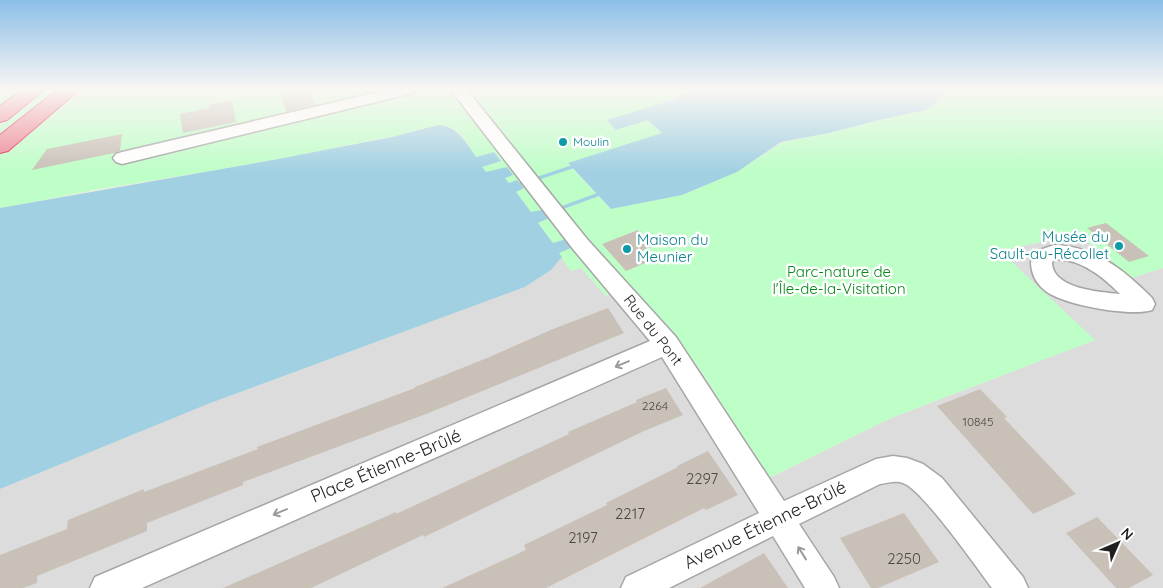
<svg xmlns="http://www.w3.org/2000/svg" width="1163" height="588" font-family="Quicksand,sans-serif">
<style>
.residential{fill:#dddcdc}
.park{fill:#befec7}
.water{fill:#a1d0e2}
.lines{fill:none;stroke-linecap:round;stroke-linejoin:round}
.stream{fill:#a1d0e2;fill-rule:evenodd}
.building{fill:#c9c0b7}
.minor-casing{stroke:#a6a6a6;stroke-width:3}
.motorway-casing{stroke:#e91753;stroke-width:2}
.minor{fill:#fff;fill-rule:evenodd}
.motorway{fill:#ee8694;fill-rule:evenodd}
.oneway{stroke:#9a9a9a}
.culture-dot{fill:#0f9aa8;stroke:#fff;stroke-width:2}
.labels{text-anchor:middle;stroke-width:5;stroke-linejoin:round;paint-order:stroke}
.far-culture-label{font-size:12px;fill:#0d838f;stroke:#fff;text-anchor:start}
.number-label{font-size:12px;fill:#4a4745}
.culture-label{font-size:15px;fill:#0d838f;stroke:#fff;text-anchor:end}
.park-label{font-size:15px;fill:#038715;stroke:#fff}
.street-label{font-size:15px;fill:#1f1f1f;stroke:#fff}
.near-number-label{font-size:15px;fill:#4a4745}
.near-street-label{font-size:18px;fill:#1f1f1f;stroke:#fff}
</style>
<rect width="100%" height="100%" fill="#f1ede4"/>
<polygon class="residential" points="1078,234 1132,277 1163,268 1163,588 0,588 0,489 208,404 525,287 551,270 562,257 571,271 581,268 606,296 632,285 699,368 769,478 891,418 1094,340 999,251"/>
<path class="park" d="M 0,90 L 688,90 L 672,100 L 644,110 L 617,130 L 648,120 L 662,133 L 568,164 L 611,209 L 682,195 L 737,172 L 781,143 L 829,133 L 883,119 L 926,110 L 951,90 L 1163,90 L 1163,268 L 1132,278 L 1078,234 L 1000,251 L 1095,340 L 891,418 L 769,478 L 699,368 L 632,286 L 606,296 L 581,268 L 571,271 L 558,253 L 566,239 L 553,243 L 538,223 L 548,218 L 542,210 L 531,213 L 516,192 L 524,188 L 517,180 L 509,183 L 505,177 L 486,173 L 482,167 L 501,161 L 494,152 L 476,157 C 469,147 463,131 449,127 C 434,122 406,134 390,137 C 368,141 346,145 324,150 C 253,164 182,176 112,187 C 74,193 37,202 0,208 Z"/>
<g class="water">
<polygon points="688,90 951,90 926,110 883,119 829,133 781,142 737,172 682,195 611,209 568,163 662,133 648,120 616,130 607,120 672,100"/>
<path d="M 438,125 C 459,127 465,141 476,157 L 494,152 L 501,161 L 482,167 L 486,172 L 507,167 L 513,175 L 505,178 L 509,183 L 517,180 L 524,188 L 516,192 L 531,212 L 542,210 L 549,218 L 538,223 L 553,243 L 566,239 L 573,247 L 559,253 L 562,257 L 551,270 L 525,287 L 208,404 L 0,489 L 0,208 L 278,159 L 392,137 Z"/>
</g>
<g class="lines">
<g class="stream">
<polygon points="572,165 574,166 574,168 523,185 519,185 518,184 519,183"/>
<polygon points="597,193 599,194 600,195 599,196 547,215 545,216 542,214 543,213"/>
</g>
</g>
<g class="building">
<polygon points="301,90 310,90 315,105 286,112 282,94"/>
<polygon points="232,100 236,122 183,133 180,114 209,108 209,105"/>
<polygon points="122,134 120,151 114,153 32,170 47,149"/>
<polygon points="1106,223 1149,256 1129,262 1087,228"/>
<polygon points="638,230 653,246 641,251 650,261 626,271 602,244"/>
<polygon points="608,308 624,333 426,414 243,482 243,485 147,523 147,531 37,576 37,583 23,588 0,588 0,555 67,529 68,520 144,489 144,492 258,449 257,447 415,388 415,387 487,358 553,329"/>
<polygon points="666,388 683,415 644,431 424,537 423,535 311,588 223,588 396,512 396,514 569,434 568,432 637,402 636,400"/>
<polygon points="980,389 1007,417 1004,418 1076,494 1033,514 937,406"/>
<polygon points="708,451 738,495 706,510 704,508 546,588 442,588 526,550 524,545 607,505 606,503 678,467 677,466"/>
<polygon points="904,513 939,562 878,588 871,588 840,538"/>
<polygon points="1097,517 1153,575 1129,588 1116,588 1066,533"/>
<polygon points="764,553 788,588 700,588"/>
</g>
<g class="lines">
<g class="minor-casing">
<g id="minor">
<polygon points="387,90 415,90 413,93 122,164 116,162 113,158 116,154 122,152"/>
<path d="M 451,90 L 467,90 L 587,239 L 676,337 L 784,501 L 876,459 L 893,456 L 907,458 L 923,464 L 942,478 L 1023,577 L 1028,588 L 992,588 C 977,568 922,489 903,483 C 896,480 887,483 880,484 L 799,524 L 834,577 L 839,588 L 805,588 L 773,536 L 669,588 L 621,588 L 626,577 L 759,513 L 662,357 L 142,588 L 90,588 L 95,577 L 650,341 L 573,249 Z"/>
<path d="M 1054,245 C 1095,246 1124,270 1152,298 L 1155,304 L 1152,310 C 1130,317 1066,305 1047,292 C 1037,285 1031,274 1031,262 L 1037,251 ZM 1056,259 C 1082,260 1102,276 1120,294 C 1100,292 1052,289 1052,262 Z"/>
</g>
</g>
<g class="motorway-casing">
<g id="motorway">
<polygon points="22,90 44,90 7,120 0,122 0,106"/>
<polygon points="57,90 79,90 8,151 0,153 0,135"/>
</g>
</g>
<use href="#minor" class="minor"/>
<use href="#motorway" class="motorway"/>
</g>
<defs><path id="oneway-shaft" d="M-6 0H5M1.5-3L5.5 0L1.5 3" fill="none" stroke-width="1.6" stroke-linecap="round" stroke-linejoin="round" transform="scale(1.25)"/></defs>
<g class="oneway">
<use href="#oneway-shaft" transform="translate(622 364) rotate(157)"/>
<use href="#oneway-shaft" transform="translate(280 512) rotate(157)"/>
<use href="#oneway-shaft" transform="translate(802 553) rotate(-122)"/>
</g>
<linearGradient id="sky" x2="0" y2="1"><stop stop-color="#8bbfe6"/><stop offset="0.52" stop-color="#f9f7f3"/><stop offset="1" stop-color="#f9f7f3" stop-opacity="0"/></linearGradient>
<rect width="1163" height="172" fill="url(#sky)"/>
<g class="culture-dot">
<circle cx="563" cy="142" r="5"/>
<circle cx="1119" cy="246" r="5"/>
<circle cx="627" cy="249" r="5"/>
</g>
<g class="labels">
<g class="far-culture-label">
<text x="573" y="146">Moulin</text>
</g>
<g class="number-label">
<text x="655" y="410">2264</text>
<text x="978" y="426">10845</text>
</g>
<g class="culture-label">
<text x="1109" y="242">Musée du<tspan x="1109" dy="17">Sault-au-Récollet</tspan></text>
<text x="637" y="245" text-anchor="start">Maison du<tspan x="637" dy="17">Meunier</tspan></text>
</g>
<g class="park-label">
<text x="839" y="277">Parc-nature de<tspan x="839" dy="17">l'Île-de-la-Visitation</tspan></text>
</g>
<g class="street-label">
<text transform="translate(653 330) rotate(52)" y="5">Rue du Pont</text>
</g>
<g class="near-number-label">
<text x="702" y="484">2297</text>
<text x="630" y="519">2217</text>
<text x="583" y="543">2197</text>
<text x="904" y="564">2250</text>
</g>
<g class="near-street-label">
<text transform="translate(386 466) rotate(-23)" y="6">Place Étienne-Brûlé</text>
<text transform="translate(765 525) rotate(-26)" y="6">Avenue Étienne-Brûlé</text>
</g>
</g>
<g transform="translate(1118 543) rotate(45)" stroke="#ffffff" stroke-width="4" paint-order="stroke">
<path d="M0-4L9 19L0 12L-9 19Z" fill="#1f1f1f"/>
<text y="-8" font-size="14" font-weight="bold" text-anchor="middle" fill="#1f1f1f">N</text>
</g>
</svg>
